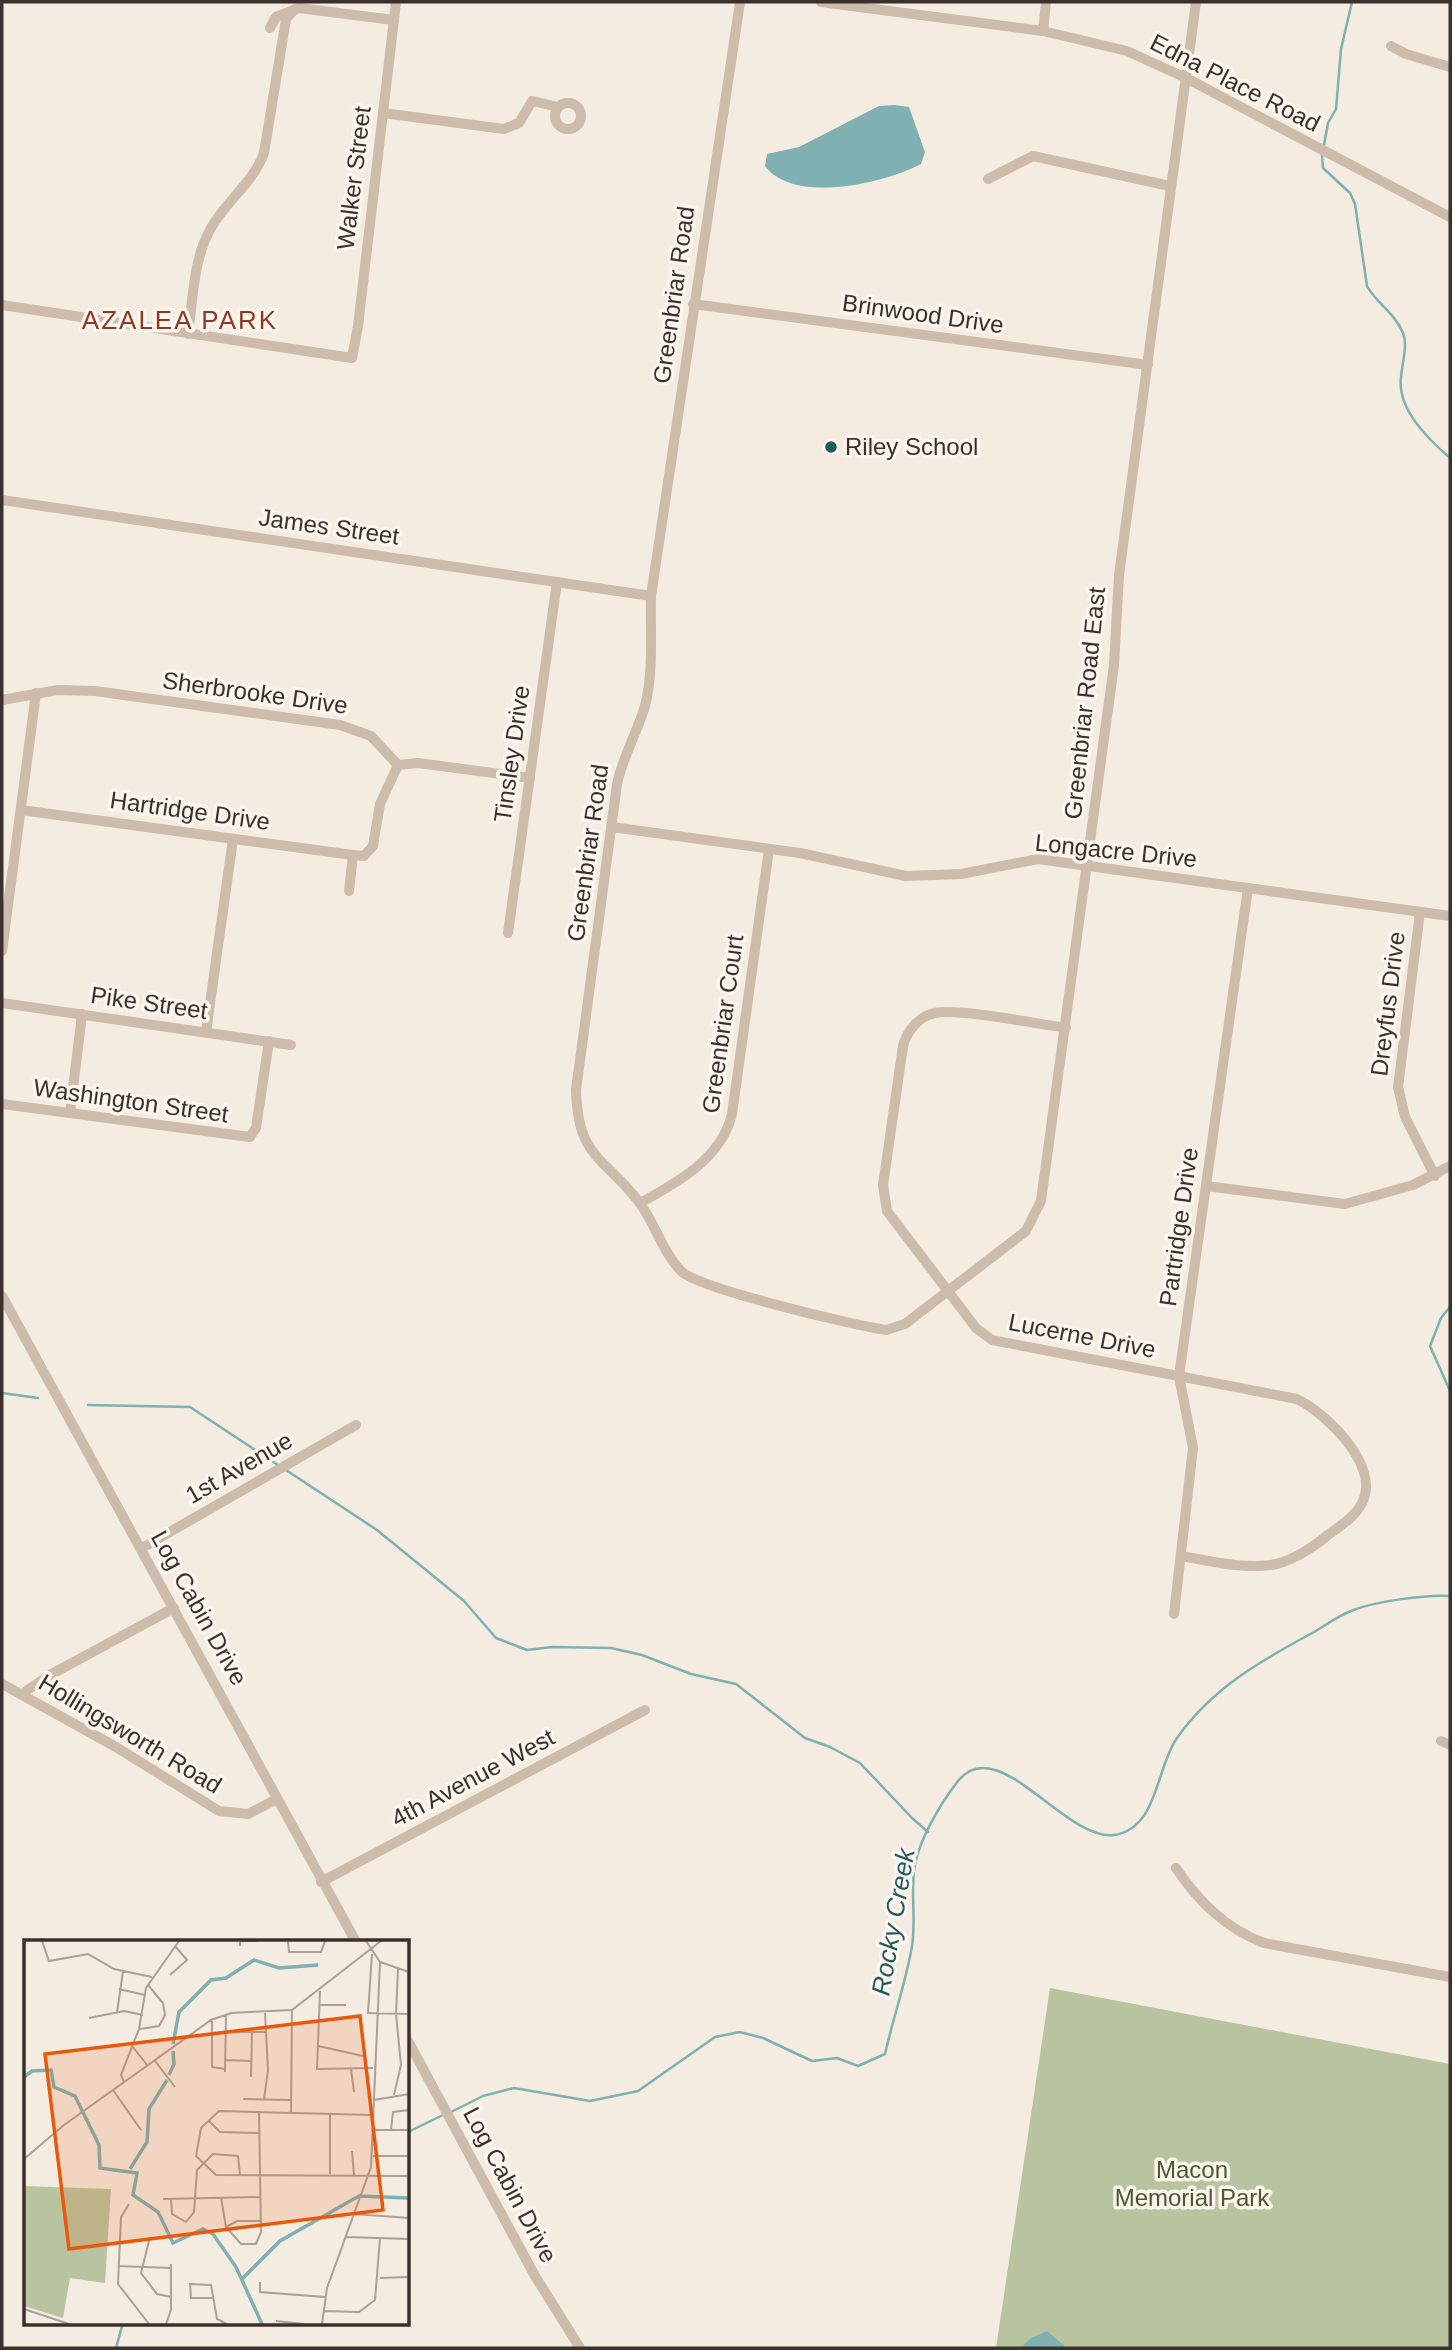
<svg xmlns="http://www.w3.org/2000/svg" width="1452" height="2350" font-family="Arial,sans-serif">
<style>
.green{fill:#b8c4a0}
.water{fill:#7fb0b2}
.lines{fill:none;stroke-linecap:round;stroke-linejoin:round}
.stream{stroke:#7fb0b2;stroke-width:2.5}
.minor{stroke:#cdbbac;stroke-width:10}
.poi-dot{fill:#1f5a5e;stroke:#fbf5ee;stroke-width:2.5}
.labels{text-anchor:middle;stroke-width:7;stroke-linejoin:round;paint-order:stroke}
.street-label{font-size:24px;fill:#3b302b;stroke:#fbf5ee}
.poi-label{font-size:24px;fill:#3b302b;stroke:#fbf5ee;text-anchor:start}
.park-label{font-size:24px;fill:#4a5a2e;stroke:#fbf5ee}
.neighbourhood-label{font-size:26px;letter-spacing:2px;fill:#8c3b22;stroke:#fbf5ee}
.water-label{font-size:26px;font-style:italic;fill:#1f5a5e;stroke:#fbf5ee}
.inset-river{fill:none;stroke:#7fb0b2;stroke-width:3.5}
.inset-road{fill:none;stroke:#aaa098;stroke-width:2}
.view{fill:#e8590c;fill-opacity:0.15;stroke:#e8590c;stroke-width:3.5}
.inset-edge{fill:none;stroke:#3b302b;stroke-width:3.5}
</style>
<rect width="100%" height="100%" fill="#f4ebe1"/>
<polygon class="green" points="1050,1988 1450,2064 1450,2348 996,2348"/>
<g class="water">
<path d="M 894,105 L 909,107 L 925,152 L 921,164 C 885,183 794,205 765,166 L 767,154 L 799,147 L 879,106 Z"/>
<polygon points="1047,2331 1067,2348 1020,2348 1031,2338"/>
</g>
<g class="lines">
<g class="stream">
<polyline points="1324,145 1328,123 1336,109 1341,49 1352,2"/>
<path d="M 1322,155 L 1323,168 L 1350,193 L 1355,204 L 1367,286 C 1376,303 1395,313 1403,333 C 1408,345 1402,364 1401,377 C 1397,409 1428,439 1450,458"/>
<polyline points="1450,1307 1441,1318 1430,1346 1450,1391"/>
<polyline points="2,1393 38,1398"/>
<polyline points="88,1405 190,1407 278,1465"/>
<polyline points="286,1470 377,1530 464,1601 496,1638 527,1650 552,1647 611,1648 642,1655 691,1674 736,1684 805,1738 830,1747 860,1763 912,1818 928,1832"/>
<path d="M 451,2112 L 483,2096 L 514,2088 L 590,2101 L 638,2091 L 715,2037 L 740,2032 L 763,2038 L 812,2061 L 837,2058 L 858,2066 L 885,2054 C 893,2018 906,1982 912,1946 C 916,1921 911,1896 914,1871 C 917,1843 940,1804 958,1781 C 998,1731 1065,1841 1114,1835 C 1158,1829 1156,1767 1177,1738 C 1212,1688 1262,1660 1314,1632 C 1326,1625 1338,1616 1351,1611 C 1372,1602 1428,1594 1450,1596"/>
<polyline points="408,2132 445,2114"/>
<polyline points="116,2348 122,2326 126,2324"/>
</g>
<g class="minor">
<path d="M 740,2 L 651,596 C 650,632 654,671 645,706 C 637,733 623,756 617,784 L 576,1090 C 578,1159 603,1155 639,1202 C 655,1223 662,1251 681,1271 C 697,1288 856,1326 886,1330 L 905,1324 L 1026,1231 L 1041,1201 L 1114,665 L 1119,575 L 1196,2"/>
<polyline points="821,2 1043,31 1127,51 1186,78 1450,217"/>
<polyline points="270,28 276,17 299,8 394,20"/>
<polyline points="1043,31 1046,2"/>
<polyline points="1391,46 1406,54 1450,67"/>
<circle cx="568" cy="116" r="13"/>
<polyline points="383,113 504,129 519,123 532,101 558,107"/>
<polyline points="988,179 1033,156 1170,186"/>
<polyline points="693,304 1148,365"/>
<polyline points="2,305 352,358 358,326 396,2"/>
<path d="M 188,334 C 193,300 193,259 211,228 C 226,201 253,183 264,153 L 286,19 L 295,9"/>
<polyline points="2,500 651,596"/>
<polyline points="2,700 58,690 95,691 340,725 371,736 398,765"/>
<polyline points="398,765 418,763 530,778"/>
<polyline points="21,810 353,855"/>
<polyline points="612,827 800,853 906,876 961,874 1038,859 1450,916"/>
<polyline points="349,891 353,855 364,856 373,846 380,804 398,765"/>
<polyline points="1420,912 1398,1087 1405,1117 1435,1176"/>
<polyline points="508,933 557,582"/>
<polyline points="2,951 36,693"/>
<polyline points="2,1003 291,1045"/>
<path d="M 1066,1028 C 1038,1024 958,1008 935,1013 C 919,1016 907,1031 903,1046 L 883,1185 L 887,1211 L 976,1328 L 992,1340 L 1297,1399 C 1327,1414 1381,1466 1362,1503 C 1355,1517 1340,1526 1328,1535 C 1312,1548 1291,1562 1271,1565 C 1241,1569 1211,1561 1181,1556"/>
<polyline points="206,1032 233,839"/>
<polyline points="2,1104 250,1137 256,1128 269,1041"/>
<polyline points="70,1113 82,1014"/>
<polyline points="1206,1186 1345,1204 1413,1185 1450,1166"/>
<path d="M 640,1203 C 677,1183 722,1158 732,1114 L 769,849"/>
<polyline points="2,1296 356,1942"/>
<polyline points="142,1548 356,1425"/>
<polyline points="1174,1614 1193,1448 1179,1376 1248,888"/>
<polyline points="2,1684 116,1747 219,1811 248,1814 277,1799"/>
<polyline points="22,1694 48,1676 174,1608"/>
<polyline points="1441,1741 1450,1745"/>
<path d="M 1176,1868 C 1199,1902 1225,1928 1264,1943 L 1450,1977"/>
<polyline points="321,1882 645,1710"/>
<polyline points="408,2041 535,2276 580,2348"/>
</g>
</g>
<circle class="poi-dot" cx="831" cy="447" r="7"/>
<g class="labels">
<g class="street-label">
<text transform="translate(1235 83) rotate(27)" y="8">Edna Place Road</text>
<text transform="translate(354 178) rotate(-83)" y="8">Walker Street</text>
<text transform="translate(674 295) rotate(-82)" y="8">Greenbriar Road</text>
<text transform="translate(923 314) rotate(8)" y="8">Brinwood Drive</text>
<text transform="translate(329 527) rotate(8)" y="8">James Street</text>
<text transform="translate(255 693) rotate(8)" y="8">Sherbrooke Drive</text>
<text transform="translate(1085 703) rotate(-84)" y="8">Greenbriar Road East</text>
<text transform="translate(512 754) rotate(-82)" y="8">Tinsley Drive</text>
<text transform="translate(190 811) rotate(8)" y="8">Hartridge Drive</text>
<text transform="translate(1116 851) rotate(6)" y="8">Longacre Drive</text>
<text transform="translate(588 853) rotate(-82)" y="8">Greenbriar Road</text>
<text transform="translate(149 1003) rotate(8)" y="8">Pike Street</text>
<text transform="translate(1388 1004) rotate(-83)" y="8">Dreyfus Drive</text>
<text transform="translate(723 1024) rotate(-82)" y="8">Greenbriar Court</text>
<text transform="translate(131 1101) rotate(8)" y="8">Washington Street</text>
<text transform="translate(1179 1227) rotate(-82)" y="8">Partridge Drive</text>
<text transform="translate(1082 1336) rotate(11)" y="8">Lucerne Drive</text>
<text transform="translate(239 1468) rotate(-30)" y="8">1st Avenue</text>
<text transform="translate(199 1608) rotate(61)" y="8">Log Cabin Drive</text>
<text transform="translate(130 1734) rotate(31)" y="8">Hollingsworth Road</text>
<text transform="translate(473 1778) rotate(-28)" y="8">4th Avenue West</text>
<text transform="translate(510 2185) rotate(62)" y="8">Log Cabin Drive</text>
</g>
<g class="poi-label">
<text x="845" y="455">Riley School</text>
</g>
<g class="park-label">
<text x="1192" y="2178">Macon<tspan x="1192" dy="28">Memorial Park</tspan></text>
</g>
<g class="neighbourhood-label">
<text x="180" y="329">AZALEA PARK</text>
</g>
<g class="water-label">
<text transform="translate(893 1922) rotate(-80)" y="9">Rocky Creek</text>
</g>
</g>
<g transform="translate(24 1940)">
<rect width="385" height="385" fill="#f4ebe1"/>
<path d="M 0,246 L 87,249 L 81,343 L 46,338 L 39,378 L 0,366 Z" fill="#b8c4a0"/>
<path class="inset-river" d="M 149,104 L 155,72 L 187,40 L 202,38 L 230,20 L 255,28 L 294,25M 145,135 L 150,124 L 149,111M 0,137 L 8,131 L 27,130 L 30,147 L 51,156 L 75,205 L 76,228 L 113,233 L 109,255 L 134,272 L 149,303 L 179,289 L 189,294 L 212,327 L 238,384M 106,229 L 123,202 L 125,169 L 143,140M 217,340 L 256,301 L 335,256 L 385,258"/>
<path class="inset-road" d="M 18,1 L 25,21 L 64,14 L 90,29 L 128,37M 264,1 L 265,12 L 297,12 L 301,1M 342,1 L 356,22 L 385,32M 216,6 L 216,1 L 233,1M 348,14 L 344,73 L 385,74M 146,35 L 163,20 L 151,6M 95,49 L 121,55M 296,51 L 293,129 L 349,128M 295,65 L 322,65M 93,73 L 99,31M 65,78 L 100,71 L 119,75M 188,80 L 188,127 L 201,129M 116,89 L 135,86 L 141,75 L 139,63 L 124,45M 201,92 L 243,92M 294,106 L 339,116M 109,107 L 123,125M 201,120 L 227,121M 131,121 L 151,147M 327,129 L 330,152M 201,132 L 202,74M 227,137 L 228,92M 100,142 L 97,135 L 115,89 L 122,48 L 155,1M 89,150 L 117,190M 370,155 L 377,125 L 372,74 L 374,28M 219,159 L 267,160M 240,160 L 244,130 L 241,73M 350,160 L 385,154M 267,173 L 268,70M 349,175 L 195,171 L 177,188 L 172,216 L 192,235 L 385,236M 185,181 L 196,192 L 235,193M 349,190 L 385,190M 367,190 L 369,172 L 385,170M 328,211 L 330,235M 349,216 L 385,216M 0,219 L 40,185 L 187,80 L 207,73 L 268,70 L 357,1M 306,234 L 306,173M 197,257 L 202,287 L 217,304 L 232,304 L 237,292 L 235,171M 139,259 L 237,257M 147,259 L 148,274 L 162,282 L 170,272 L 173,230 L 189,214 L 214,216 L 216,235M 105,264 L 97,277 L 94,344 L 125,384M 330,274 L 385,278M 202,287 L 213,281 L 237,281M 126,297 L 117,333 L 133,354 L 147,357M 322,297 L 385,299M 94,326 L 147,328M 356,338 L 385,337M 236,342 L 236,352 L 301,357M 189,358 L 167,358 L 166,344 L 187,345 L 193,379 L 203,384M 0,369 L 45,384M 299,371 L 335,372 L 351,360 L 356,298M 252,381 L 280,384M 142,384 L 147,370 L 147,324M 298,384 L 303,348 L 347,227 L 356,22"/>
<path class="view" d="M 336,76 L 359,270 L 45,309 L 21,114 Z"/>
<rect width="385" height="385" class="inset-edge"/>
</g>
<rect width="1452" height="2350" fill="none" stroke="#3b302b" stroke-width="7"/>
</svg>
